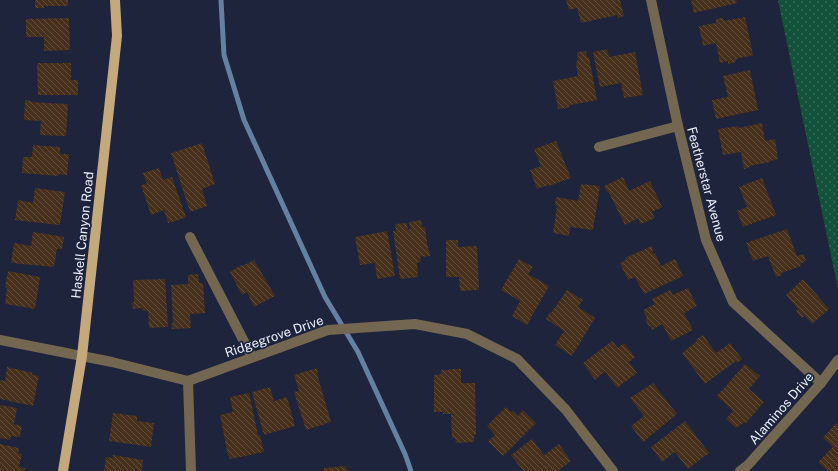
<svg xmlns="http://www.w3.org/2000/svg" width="838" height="471" font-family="'Public Sans',sans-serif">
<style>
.grass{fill:url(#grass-dots)}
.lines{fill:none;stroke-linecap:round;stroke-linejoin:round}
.stream{stroke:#6481a1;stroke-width:5}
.building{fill:url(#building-back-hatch)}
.minor{stroke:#746752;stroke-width:10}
.major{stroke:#c3a97c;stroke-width:10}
.labels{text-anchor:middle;stroke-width:3.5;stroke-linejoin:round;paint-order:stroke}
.street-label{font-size:13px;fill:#ebeffd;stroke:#1d243c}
</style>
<defs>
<pattern id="grass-dots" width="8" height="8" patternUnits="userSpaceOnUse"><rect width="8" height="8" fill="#13523a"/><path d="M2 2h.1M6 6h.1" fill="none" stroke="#366b57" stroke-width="1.8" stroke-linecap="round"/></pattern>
<pattern id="building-back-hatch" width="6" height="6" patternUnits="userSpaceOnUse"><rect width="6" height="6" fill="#47301b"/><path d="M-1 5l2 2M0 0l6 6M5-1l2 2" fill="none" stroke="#624e3d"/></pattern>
</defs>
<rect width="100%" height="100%" fill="#1d243c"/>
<polygon class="grass" points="778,0 838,0 838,289"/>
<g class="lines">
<polyline class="stream" points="221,0 224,55 244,120 325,297 358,352 405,454 411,471"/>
</g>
<g class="building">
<polygon points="35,0 68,0 68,6 44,6 44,8 35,8"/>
<polygon points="566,0 620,0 624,16 618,18 617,15 581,23 577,8 569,10"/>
<polygon points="691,0 736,0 737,3 694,13"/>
<polygon points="745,17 753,55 736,59 736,62 728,64 728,61 720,63 716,43 703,46 699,26 716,23 716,19 723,18 724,21"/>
<polygon points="69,18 70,50 44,51 44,37 26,37 26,19"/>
<polygon points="607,49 609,57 635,52 643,95 624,98 621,83 600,87 593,52"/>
<polygon points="586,51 587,57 589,57 597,100 570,105 568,108 558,109 553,81 578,76 576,64 578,59 577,52"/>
<polygon points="37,63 71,63 71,80 78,80 78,95 38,95"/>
<polygon points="750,70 758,110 716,119 712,100 728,97 723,76"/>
<polygon points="25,100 31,101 31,102 68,104 66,136 40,135 41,121 24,120"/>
<polygon points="762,123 765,141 775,139 778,159 770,161 770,162 750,166 750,167 744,169 741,152 723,155 718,129 738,126 738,128"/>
<polygon points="556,141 571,178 549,186 548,185 537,189 530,170 541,166 534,149"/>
<polygon points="202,143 215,184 202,189 207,206 190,212 171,153"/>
<polygon points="33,145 60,147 60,154 69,154 67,175 58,174 58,176 22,173 23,157 32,157"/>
<polygon points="159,168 163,180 172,177 186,217 179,220 168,223 164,210 151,215 141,185 147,184 143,173"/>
<polygon points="623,177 629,191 650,181 662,207 652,212 655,218 641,224 638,218 625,225 608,191 607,192 604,186"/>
<polygon points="762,178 776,215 743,227 737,211 747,207 739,187"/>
<polygon points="581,184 600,186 593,230 570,227 569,236 553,233 557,206 555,206 556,197 578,201"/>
<polygon points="35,188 65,192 60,225 15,220 18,200 33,203"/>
<polygon points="421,220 422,227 425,227 428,249 429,249 430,256 420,257 421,262 417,263 418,277 400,279 393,231 396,231 395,224 407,223 408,230 410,229 409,222"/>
<polygon points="787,229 797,256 804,254 806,261 800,264 801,266 781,273 782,275 776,277 768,256 753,261 746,243"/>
<polygon points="387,231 395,276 377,279 375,263 360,265 355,237"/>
<polygon points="33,232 64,237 62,249 57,249 54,267 11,263 14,243 31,246"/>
<polygon points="446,240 458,240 458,247 477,246 479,290 460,291 459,277 446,277"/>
<polygon points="652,246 653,254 655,253 661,266 675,259 683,276 644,294 635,277 628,280 620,263 626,260 625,258"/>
<polygon points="519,259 533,267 528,274 549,286 527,325 512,316 520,301 501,290"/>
<polygon points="254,260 275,296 254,307 247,292 242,295 230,272 241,265 242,266"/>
<polygon points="8,271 40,277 35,309 5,304 7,288 5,287"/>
<polygon points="198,274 199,283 203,283 205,313 190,314 191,328 172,329 171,323 173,323 171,285 188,284 188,275"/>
<polygon points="165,279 168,327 149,328 148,311 143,311 142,308 133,309 132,302 134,302 133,280"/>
<polygon points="803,279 829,309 812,324 805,316 802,318 796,311 798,309 786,295"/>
<polygon points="688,288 697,306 684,313 693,330 671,341 662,324 652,330 651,326 649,327 645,319 647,318 643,310 655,304 652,299 670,290 673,295"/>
<polygon points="567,290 583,300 578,307 595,318 572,356 555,345 564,331 546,319 550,312 551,313"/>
<polygon points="703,335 716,353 730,343 742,359 737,363 736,361 705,384 682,353 697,341 696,340"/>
<polygon points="612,341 618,348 624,343 635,357 629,362 637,373 617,388 605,371 595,380 583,363"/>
<polygon points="745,364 760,376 749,389 764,402 746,423 745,422 736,428 726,419 733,411 717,396"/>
<polygon points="7,367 33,373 32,375 39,376 33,406 0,399 0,380 5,381"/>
<polygon points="317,368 318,374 317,374 331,422 306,430 294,392 299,391 294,375"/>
<polygon points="449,369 461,369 461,383 475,383 476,435 474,435 474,442 456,443 455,438 452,438 451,414 443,414 443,412 434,412 434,375 441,374 441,370 449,370"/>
<polygon points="653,383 677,414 643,442 631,426 644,416 630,398"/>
<polygon points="270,387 274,401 287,397 295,426 264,435 252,392"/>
<polygon points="249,393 258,435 260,435 264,452 230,459 229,456 228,456 220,415 233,412 230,397"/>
<polygon points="0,405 17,408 14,424 22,426 20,437 11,436 10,440 0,438"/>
<polygon points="506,407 511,412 513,411 518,416 523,410 536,423 503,456 488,441 495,435 487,426"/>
<polygon points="113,413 137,416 137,421 154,423 151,447 109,441"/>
<polygon points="685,421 709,453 688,469 675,452 662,462 651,447"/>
<polygon points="836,423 838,425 838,471 828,471 818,462 833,447 823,438"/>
<polygon points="532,439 544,455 559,444 571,461 558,471 523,471 511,455"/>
<polygon points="0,444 19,448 18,453 22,454 19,467 25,468 24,471 0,471"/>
<polygon points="113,455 143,460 142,471 104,471 106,457 113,458"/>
<polygon points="346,466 347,471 324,471 324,468"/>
</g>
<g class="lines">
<g class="minor">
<polyline points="651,0 678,126 706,240 733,302 821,383"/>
<polyline points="599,147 678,126"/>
<polyline points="190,237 252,357"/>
<polyline points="0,340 112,362 188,381 328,330 415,324 467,334 517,359 566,410 613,471"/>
<polyline points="188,381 191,471"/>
<polyline points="740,471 748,465 821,383 838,360"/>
</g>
<polyline class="major" points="63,471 82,356 117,36 115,0"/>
</g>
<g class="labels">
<g class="street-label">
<text transform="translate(707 184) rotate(75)" y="5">Featherstar Avenue</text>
<text transform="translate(82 235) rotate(-84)" y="5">Haskell Canyon Road</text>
<text transform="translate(274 336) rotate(-19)" y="5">Ridgegrove Drive</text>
<text transform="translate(781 408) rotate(-49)" y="5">Alaminos Drive</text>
</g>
</g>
</svg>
